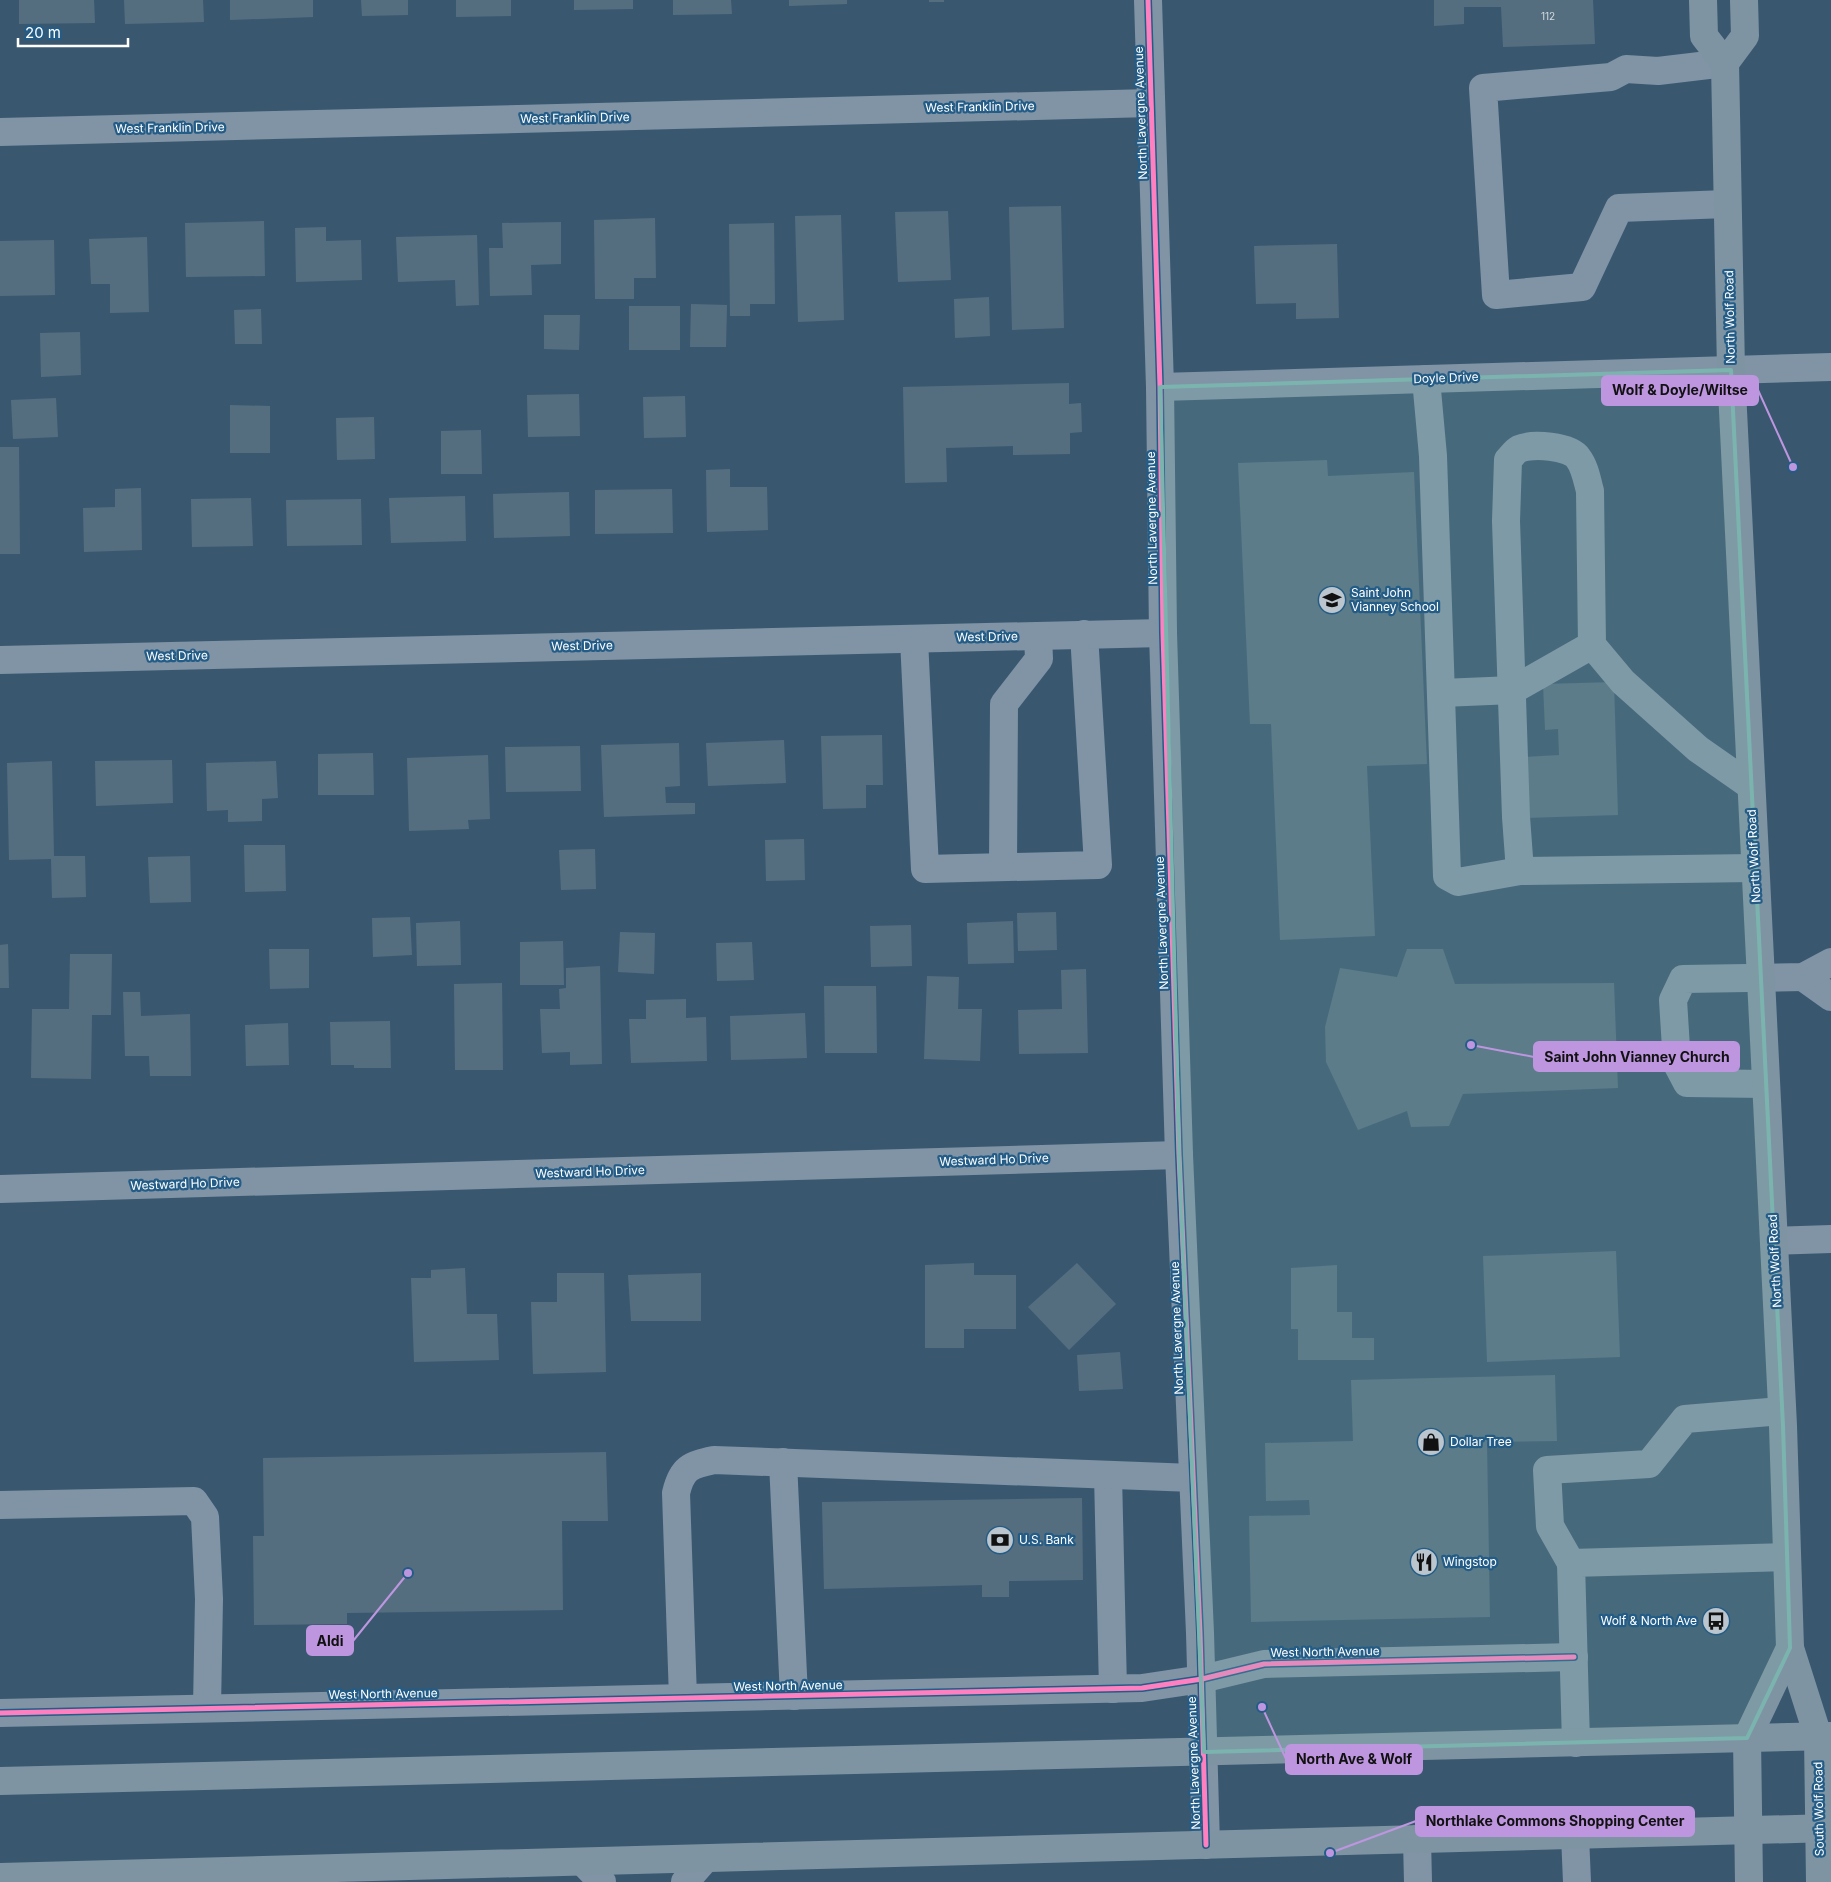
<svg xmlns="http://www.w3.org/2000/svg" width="1831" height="1882" font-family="Inter,sans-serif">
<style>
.building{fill:#546e80}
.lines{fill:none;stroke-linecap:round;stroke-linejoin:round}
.minor{stroke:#8094a6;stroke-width:28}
.major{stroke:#7f94a3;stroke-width:28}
.cycleway-casing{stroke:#235c86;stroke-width:8}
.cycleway{stroke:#ff80c0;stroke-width:5}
.marked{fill:#7bb4af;fill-opacity:0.2;stroke:#7bb4af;stroke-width:4;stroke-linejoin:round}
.labels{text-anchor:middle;stroke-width:4.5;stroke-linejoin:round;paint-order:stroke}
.number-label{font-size:10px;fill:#d4dbdf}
.street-label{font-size:12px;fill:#fff;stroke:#235c86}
.poi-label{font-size:12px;fill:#fff;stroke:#235c86;text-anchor:start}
.leader{fill:none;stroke:#bd96df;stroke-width:2}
.callout-dot{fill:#bd96df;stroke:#235c86;stroke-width:2}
.callout{fill:#bd96df;stroke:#bd96df;stroke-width:2}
.callout-label{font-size:14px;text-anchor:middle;font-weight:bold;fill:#111}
</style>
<rect width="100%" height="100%" fill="#395870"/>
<g class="building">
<polygon points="19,0 94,0 95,23 19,24"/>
<polygon points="124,0 203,0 204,22 125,24"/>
<polygon points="230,0 313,0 313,17 230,20"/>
<polygon points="361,0 408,0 408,15 362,16"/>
<polygon points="456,0 511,0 511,16 456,17"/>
<polygon points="574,0 633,0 633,9 574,10"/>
<polygon points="673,0 731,0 732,14 673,15"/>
<polygon points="789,0 847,0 847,4 789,6"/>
<rect x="929" y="0" width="15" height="2"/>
<polygon points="1434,0 1593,0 1595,44 1503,47 1501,7 1464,7 1464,24 1434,26"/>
<polygon points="1061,206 1064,328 1012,330 1009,207"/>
<polygon points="948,211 951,280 898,282 895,212"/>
<polygon points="841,215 844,320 798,322 795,216"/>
<polygon points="655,218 656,278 634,278 634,299 595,299 594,220"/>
<polygon points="264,221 265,276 186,277 185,223"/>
<polygon points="561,222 561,264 531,265 532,295 490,296 489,248 503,248 502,223"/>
<polygon points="774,223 775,304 750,304 750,316 730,316 729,224"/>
<polygon points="326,227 326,241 361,240 362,280 296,282 295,228"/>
<polygon points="477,235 479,305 456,306 455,280 398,282 396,237"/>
<polygon points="147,237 149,312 110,313 110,284 91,284 89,239"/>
<polygon points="54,240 55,295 0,296 0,241"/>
<polygon points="1337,244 1339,318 1296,319 1296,303 1256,304 1254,246"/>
<polygon points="989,297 990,336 955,338 954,299"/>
<polygon points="691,304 727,305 726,347 690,347"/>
<rect x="629" y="306" width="51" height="44"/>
<polygon points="261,309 262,344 235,344 234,310"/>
<polygon points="544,315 580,315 579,350 544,349"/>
<polygon points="80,332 81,375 41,377 40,333"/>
<polygon points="1069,383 1069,404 1081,403 1082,432 1070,433 1070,454 1013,455 1013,446 946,448 947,482 905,483 903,387"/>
<polygon points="579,394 580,436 528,437 527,395"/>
<polygon points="685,396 686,437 644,438 643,397"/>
<polygon points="56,398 58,437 13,439 11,400"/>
<polygon points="230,405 270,406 270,453 230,453"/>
<polygon points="374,417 375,459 337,460 336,418"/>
<polygon points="481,430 482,474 441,474 441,431"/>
<polygon points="0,447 19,447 20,554 0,554"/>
<polygon points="1327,460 1328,476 1414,472 1427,764 1367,766 1375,936 1280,940 1271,724 1250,724 1238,463"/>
<polygon points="730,469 730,487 767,487 768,530 707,532 706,470"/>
<polygon points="141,488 142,550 84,552 83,508 115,507 115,489"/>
<polygon points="672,489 673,533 595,534 595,490"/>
<polygon points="569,492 570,536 494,538 493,494"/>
<polygon points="465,496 466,541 391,543 389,498"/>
<polygon points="251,498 253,546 192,547 191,499"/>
<polygon points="361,499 362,545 287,546 286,500"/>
<polygon points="1614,682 1618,815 1526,818 1524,757 1559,755 1558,729 1545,730 1543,684"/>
<polygon points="882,735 883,785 866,785 866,808 823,809 821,736"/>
<polygon points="784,740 786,783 708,786 706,743"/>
<polygon points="679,743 680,786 665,787 666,803 695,803 695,814 604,817 601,745"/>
<polygon points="580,746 581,791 506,792 505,747"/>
<polygon points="373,753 374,795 318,795 318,754"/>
<polygon points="488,755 490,819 468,820 469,829 409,831 407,758"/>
<polygon points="172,760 173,803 96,806 95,761"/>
<polygon points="52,761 54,856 85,856 86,897 52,898 51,859 9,860 7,763"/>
<polygon points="276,761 278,798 262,799 262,821 228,822 228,810 207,811 206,763"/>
<polygon points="804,839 805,880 766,881 765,840"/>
<polygon points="244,845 285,845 286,891 245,892"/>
<polygon points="595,849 596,889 561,890 559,850"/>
<polygon points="190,856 191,902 150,903 148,857"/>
<polygon points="1056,912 1057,950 1018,951 1017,913"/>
<polygon points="410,917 412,955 373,957 372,918"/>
<polygon points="460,921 461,965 417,966 416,923"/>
<polygon points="1013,921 1014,963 968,964 967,923"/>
<polygon points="911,925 912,966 871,967 870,926"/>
<polygon points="620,932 655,933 654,974 618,972"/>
<polygon points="563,941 564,985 520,985 520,942"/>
<polygon points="752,942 754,980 717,981 716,943"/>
<polygon points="8,944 9,988 0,988 0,945"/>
<polygon points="269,949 309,949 309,988 270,989"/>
<polygon points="1407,949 1443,949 1455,984 1614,983 1618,1088 1463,1094 1449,1126 1411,1127 1407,1111 1358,1130 1326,1062 1325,1027 1340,968 1397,977"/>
<polygon points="70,954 112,954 111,1015 92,1015 91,1079 31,1078 32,1009 69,1009"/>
<polygon points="600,966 602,1064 570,1065 570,1052 542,1053 540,1009 560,1009 559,989 566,988 566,968"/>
<polygon points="1086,969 1088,1053 1019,1054 1018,1010 1062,1009 1061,970"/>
<polygon points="927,976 959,977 958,1009 982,1009 980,1061 924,1059"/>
<polygon points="502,983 503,1070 455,1070 454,984"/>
<polygon points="824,986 876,986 877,1053 825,1053"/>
<polygon points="123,992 140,992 141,1016 190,1014 191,1076 150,1076 149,1056 125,1056"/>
<polygon points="686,999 686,1018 706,1017 707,1061 631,1063 629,1019 646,1019 646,1000"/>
<polygon points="805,1013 807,1058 731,1060 730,1016"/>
<polygon points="390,1021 391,1068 354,1068 354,1065 331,1065 330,1022"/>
<polygon points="288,1023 289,1065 246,1066 245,1025"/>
<polygon points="1616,1251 1620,1357 1487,1362 1483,1256"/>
<polygon points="974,1263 974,1275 1016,1275 1016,1329 964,1329 964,1348 925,1348 925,1265"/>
<polygon points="1077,1263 1116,1304 1069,1350 1028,1307"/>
<polygon points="1337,1265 1337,1312 1352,1312 1352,1338 1374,1338 1374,1360 1298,1360 1298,1329 1291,1329 1291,1268"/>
<polygon points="465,1268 467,1314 497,1314 499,1360 414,1362 411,1278 431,1278 431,1270"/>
<polygon points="557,1273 604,1273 606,1372 533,1374 531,1302 557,1302"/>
<polygon points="701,1273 701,1321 631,1321 628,1275"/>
<polygon points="1120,1352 1123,1389 1079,1391 1077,1355"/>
<polygon points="1555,1375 1557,1441 1487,1442 1490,1617 1251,1622 1249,1516 1310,1515 1309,1500 1266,1501 1265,1443 1353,1441 1351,1380"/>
<polygon points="606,1452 608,1521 562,1521 563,1610 347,1613 347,1624 254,1625 253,1536 264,1536 263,1458"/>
<polygon points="1082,1498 1083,1580 1009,1581 1009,1597 982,1597 982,1585 824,1589 822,1502"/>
</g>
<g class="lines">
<g class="minor">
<polyline points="1148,0 1160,387 1163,633 1179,1155 1200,1633 1206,1845"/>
<polyline points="1725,63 1658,71 1626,69 1611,77 1483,88 1496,295 1582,287 1619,208 1727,204"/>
<polyline points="0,132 1151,103"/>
<polyline points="1426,379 1433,456 1447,876 1458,882 1520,871 1755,868"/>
<polyline points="1160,387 1831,367"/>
<polyline points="914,639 925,869 1098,865 1084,634"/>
<polyline points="0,660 1163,633"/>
<polyline points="1442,693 1513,690 1592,645"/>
<polyline points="1003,867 1004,704 1039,659 1038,636"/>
<path d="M 1520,871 L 1516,817 L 1506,521 L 1508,460 C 1511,457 1515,451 1519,449 C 1532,443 1570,446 1578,458 C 1585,467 1587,480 1590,491 L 1592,645 L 1623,682 L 1698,749 L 1751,786"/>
<polyline points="1803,977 1831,997"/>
<polyline points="1766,1084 1687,1083 1677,1064 1673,1000 1683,979 1803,977 1831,962"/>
<polyline points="0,1189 1179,1155"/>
<polyline points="1774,1241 1831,1239"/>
<polyline points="783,1462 794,1696"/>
<polyline points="1108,1475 1113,1689"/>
<polyline points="0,1505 194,1501 205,1517 209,1599 207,1707"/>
<polyline points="1571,1563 1550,1526 1547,1470 1649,1464 1685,1419 1782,1411"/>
<path d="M 683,1698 L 676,1493 C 682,1468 690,1465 714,1460 L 1193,1478"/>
<polyline points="0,1713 1142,1688 1202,1679 1264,1664 1574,1657"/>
<polyline points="1576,1743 1571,1563 1787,1557"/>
<polyline points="1575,1835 1577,1882"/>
<polyline points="1417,1839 1418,1882"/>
<polyline points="583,1862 602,1882"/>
<polyline points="685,1882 705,1859"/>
</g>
<g class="major">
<polyline points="1703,0 1704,36 1725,63 1731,370 1783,1426 1790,1648 1818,1736 1820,1882"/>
<polyline points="1725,63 1745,36 1744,0"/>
<polyline points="0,1781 1831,1736"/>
<polyline points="0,1877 1831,1828"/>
<polyline points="1749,1882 1747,1738 1790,1648"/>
</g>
<g class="cycleway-casing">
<g id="cycleway">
<polyline points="1148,0 1160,387 1163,633 1179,1155 1200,1633 1206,1845"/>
<polyline points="0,1713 1142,1688 1202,1679 1264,1664 1574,1657"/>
</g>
</g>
<use href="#cycleway" class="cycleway"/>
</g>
<path class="marked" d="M 1731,370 L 1783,1426 L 1790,1648 L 1747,1738 L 1204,1752 L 1179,1155 L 1160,387 Z"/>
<defs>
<g id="school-disc" transform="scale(1.4375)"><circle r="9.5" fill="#bac5cd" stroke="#235c86"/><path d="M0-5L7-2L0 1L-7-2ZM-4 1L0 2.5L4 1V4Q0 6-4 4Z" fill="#111"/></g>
<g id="shop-disc" transform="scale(1.4375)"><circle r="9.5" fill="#bac5cd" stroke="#235c86"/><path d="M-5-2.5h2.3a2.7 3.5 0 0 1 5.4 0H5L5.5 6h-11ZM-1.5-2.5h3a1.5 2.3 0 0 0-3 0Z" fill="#111"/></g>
<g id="bank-disc" transform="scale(1.4375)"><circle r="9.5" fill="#bac5cd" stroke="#235c86"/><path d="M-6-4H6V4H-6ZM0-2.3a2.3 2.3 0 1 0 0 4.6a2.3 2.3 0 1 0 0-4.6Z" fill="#111"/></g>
<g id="restaurant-disc" transform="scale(1.4375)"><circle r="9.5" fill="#bac5cd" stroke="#235c86"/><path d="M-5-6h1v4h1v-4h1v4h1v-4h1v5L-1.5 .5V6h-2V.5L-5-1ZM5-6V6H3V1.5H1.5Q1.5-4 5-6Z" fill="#111"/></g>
<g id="bus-disc" transform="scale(1.4375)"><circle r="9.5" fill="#bac5cd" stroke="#235c86"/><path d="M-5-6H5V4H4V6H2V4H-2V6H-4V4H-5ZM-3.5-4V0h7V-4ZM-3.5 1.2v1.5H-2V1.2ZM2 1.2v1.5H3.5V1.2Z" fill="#111"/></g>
</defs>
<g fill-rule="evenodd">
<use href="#school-disc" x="1332" y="600"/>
<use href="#shop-disc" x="1431" y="1442"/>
<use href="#bank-disc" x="1000" y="1540"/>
<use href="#restaurant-disc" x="1424" y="1562"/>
<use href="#bus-disc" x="1716" y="1621"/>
</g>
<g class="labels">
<g class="number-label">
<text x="1548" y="20">112</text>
</g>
<g class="street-label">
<text transform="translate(980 107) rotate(-1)" y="4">West Franklin Drive</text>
<text transform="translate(1141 113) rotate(-92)" y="4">North Lavergne Avenue</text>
<text transform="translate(575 118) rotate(-1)" y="4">West Franklin Drive</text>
<text transform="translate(170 128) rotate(-1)" y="4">West Franklin Drive</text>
<text transform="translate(1730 317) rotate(-91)" y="4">North Wolf Road</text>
<text transform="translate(1446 378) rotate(-2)" y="4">Doyle Drive</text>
<text transform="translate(1152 518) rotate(-91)" y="4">North Lavergne Avenue</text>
<text transform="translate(987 637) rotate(-1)" y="4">West Drive</text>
<text transform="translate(582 646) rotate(-1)" y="4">West Drive</text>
<text transform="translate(177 656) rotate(-1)" y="4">West Drive</text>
<text transform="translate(1754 856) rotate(-93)" y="4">North Wolf Road</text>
<text transform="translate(1162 923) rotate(-92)" y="4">North Lavergne Avenue</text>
<text transform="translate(994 1160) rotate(-2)" y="4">Westward Ho Drive</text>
<text transform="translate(590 1172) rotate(-2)" y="4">Westward Ho Drive</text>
<text transform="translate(185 1184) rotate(-2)" y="4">Westward Ho Drive</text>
<text transform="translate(1775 1261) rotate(-93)" y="4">North Wolf Road</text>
<text transform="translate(1177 1328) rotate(-92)" y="4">North Lavergne Avenue</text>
<text transform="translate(1325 1652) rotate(-1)" y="4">West North Avenue</text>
<text transform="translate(788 1686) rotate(-1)" y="4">West North Avenue</text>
<text transform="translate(383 1694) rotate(-1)" y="4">West North Avenue</text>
<text transform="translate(1194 1763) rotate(-92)" y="4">North Lavergne Avenue</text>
<text transform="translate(1819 1809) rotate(-91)" y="4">South Wolf Road</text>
</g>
<g class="poi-label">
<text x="1351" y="597">Saint John<tspan x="1351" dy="14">Vianney School</tspan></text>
<text x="1450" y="1446">Dollar Tree</text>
<text x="1019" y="1544">U.S. Bank</text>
<text x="1443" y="1566">Wingstop</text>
<text x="1697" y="1625" text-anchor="end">Wolf &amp; North Ave</text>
</g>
</g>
<path class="leader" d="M1793 467L1758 390M1471 1045L1534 1057M408 1573L353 1641M1262 1707L1286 1759M1330 1853L1416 1821"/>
<g class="callout-dot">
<circle cx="1793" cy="467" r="5"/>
<circle cx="1471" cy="1045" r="5"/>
<circle cx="408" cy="1573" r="5"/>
<circle cx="1262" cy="1707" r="5"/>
<circle cx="1330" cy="1853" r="5"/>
</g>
<g class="callout">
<rect x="1602" y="376" width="156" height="29" rx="5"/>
<rect x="1534" y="1042" width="205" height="29" rx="5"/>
<rect x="307" y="1626" width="46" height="29" rx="5"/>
<rect x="1286" y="1745" width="136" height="29" rx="5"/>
<rect x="1416" y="1807" width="278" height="29" rx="5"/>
</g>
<g class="callout-label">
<text x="1680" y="395">Wolf &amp; Doyle/Wiltse</text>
<text x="1637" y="1062">Saint John Vianney Church</text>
<text x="330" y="1646">Aldi</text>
<text x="1354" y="1764">North Ave &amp; Wolf</text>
<text x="1555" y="1826">Northlake Commons Shopping Center</text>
</g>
<path d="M18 38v8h110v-8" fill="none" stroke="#ffffff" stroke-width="2.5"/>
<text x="25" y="38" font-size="15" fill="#ffffff" stroke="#235c86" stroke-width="4" paint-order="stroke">20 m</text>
</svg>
